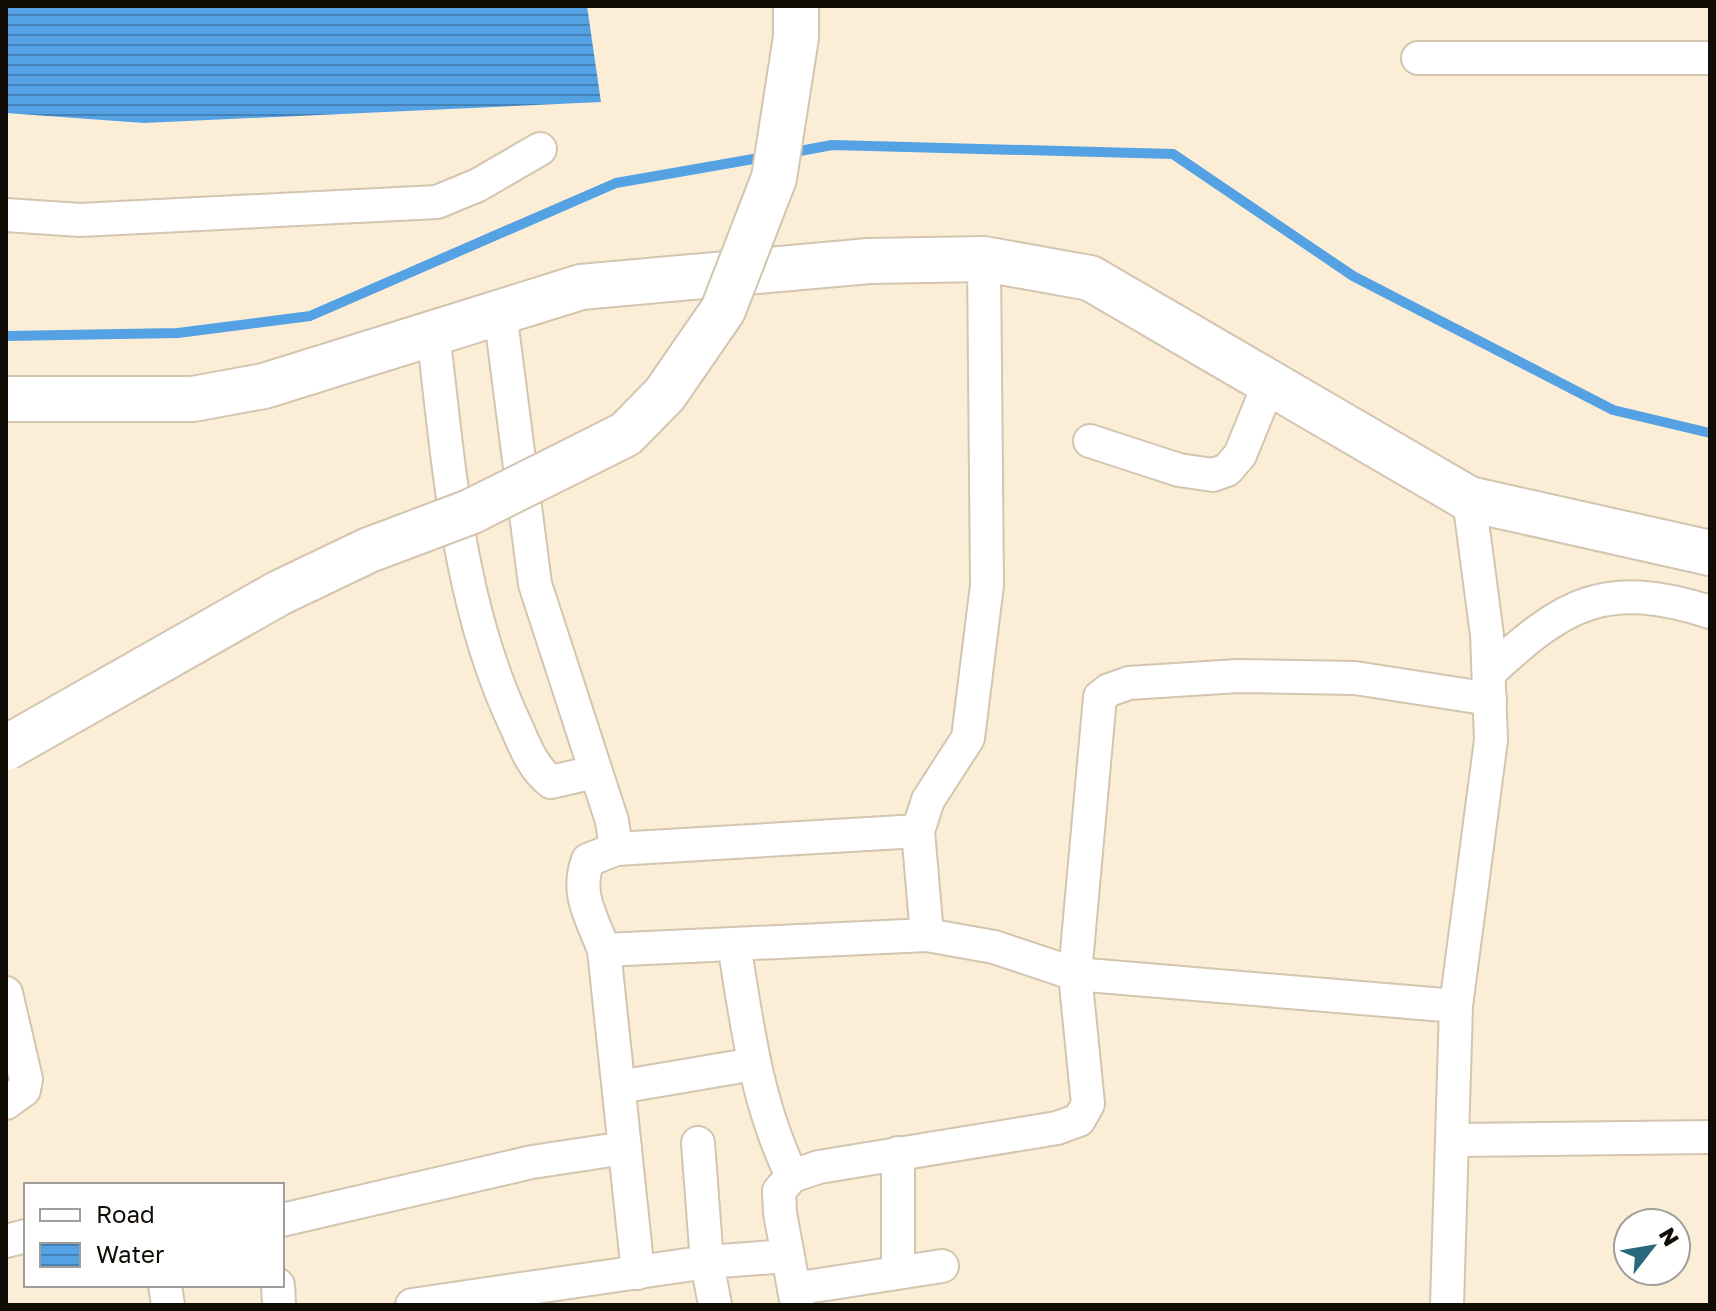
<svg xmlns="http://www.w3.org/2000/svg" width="1716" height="1311" font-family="'Golos Text',sans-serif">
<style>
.water{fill:url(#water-rules)}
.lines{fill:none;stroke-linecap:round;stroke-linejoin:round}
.stream{stroke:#54a2e4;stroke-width:10}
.street-casing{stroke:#d3c5b0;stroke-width:36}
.secondary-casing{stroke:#d3c5b0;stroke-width:48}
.street{stroke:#fff;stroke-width:32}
.secondary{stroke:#fff;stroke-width:44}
.secondary-bridge-casing{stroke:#d3c5b0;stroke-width:48;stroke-linecap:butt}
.secondary-bridge{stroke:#fff;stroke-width:44}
</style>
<defs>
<pattern id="water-rules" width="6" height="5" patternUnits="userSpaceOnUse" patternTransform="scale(2)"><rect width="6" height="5" fill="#54a2e4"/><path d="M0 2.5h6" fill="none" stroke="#4482b7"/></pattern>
</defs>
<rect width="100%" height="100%" fill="#fcedd7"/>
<polygon class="water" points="6,6 587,6 601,102 144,123 6,113"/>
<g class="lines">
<g class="stream">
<polyline points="789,153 832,145 1173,154 1353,276 1613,410 1710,433"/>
<polyline points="6,336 178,333 310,316 616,183 765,157"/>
</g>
<g class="street-casing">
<g id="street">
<polyline points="1418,58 1710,58"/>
<polyline points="6,215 80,220 437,202 478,185 540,149"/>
<path d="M 500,312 L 535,584 L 612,821 L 616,849 L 588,860 C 575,894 592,918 604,950 L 638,1273"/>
<path d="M 433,333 C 449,465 458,605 516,726 C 525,747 533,768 551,782 L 595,772"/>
<polyline points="1090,441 1179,470 1213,475 1227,470 1240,455 1269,384"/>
<path d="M 1489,673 C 1565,602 1606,579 1710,612"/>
<polyline points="616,849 918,831"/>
<polyline points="927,935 918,831 928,800 968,738 987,585 984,259"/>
<path d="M 734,944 C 747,1024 756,1102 792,1176"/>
<polyline points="604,950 927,935 994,947 1075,974 1456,1006"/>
<polyline points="6,993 26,1079 24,1090 6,1103"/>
<polyline points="619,1087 754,1064"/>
<polyline points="1452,1140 1710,1137"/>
<polyline points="698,1143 707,1262 715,1305"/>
<polyline points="898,1153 898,1271"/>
<polyline points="282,1220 532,1162 625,1148"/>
<polyline points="6,1241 26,1236"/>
<polyline points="165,1285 168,1305"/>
<polyline points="278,1285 279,1305"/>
<polyline points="794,1289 942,1266"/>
<polyline points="412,1305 707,1262 787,1256"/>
<polyline points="797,1305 780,1213 779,1191 792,1176 819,1167 1057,1128 1079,1120 1088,1104 1075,974 1100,697 1109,690 1129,683 1238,676 1355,678 1490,699"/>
<polyline points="1447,1305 1456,1006 1491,740 1487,635 1469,499"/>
</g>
</g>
<g class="secondary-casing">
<polyline id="secondary" points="6,399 193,399 264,386 581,287 869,261 984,259 1090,278 1469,499 1710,553"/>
</g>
<use href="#street" class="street"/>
<use href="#secondary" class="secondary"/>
<g class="secondary-bridge-casing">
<polyline id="secondary-bridge" points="6,748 279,593 369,550 470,512 626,434 665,394 723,310 774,178 796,37 796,6"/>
</g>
<use href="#secondary-bridge" class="secondary-bridge"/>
</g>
<rect width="1716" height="1311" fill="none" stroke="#110c06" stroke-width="16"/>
<rect x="24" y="1183" width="260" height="104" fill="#ffffff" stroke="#a09e9b" stroke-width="2"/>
<rect x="40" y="1209" width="40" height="12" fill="#ffffff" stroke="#a09e9b" stroke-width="2"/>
<text x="96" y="1223" font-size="24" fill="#110c06">Road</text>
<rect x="40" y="1243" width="40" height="24" fill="url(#water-rules)" stroke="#a09e9b" stroke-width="2"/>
<text x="96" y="1263" font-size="24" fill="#110c06">Water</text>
<g transform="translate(1652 1247) rotate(59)"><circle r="38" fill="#ffffff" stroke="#a09e9b" stroke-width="2"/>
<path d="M0-6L14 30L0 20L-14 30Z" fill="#29687d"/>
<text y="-12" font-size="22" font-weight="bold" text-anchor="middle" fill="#110c06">N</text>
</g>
</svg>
